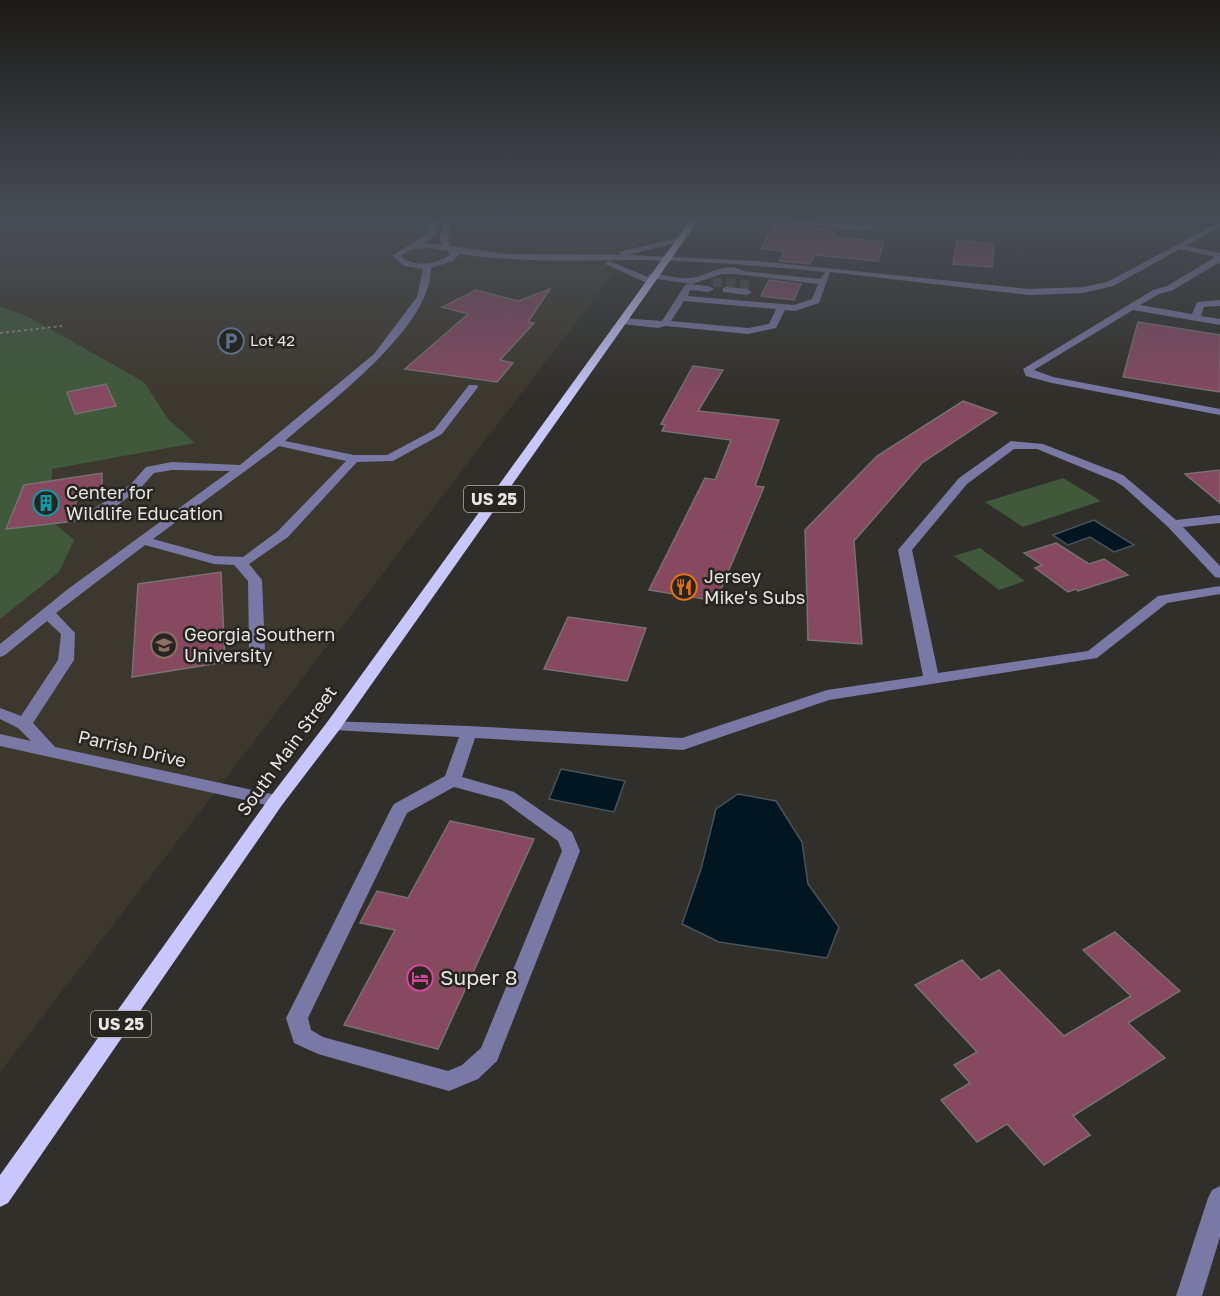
<svg xmlns="http://www.w3.org/2000/svg" width="1220" height="1296" font-family="'Golos Text',sans-serif">
<style>
.built{fill:#3c382d}
.green{fill:#3f593a}
.water{fill:#021621;stroke:#47545b;stroke-width:1.5}
.building{fill:#864960;stroke:#787173;stroke-width:1.5}
.lines{fill:none;stroke-linecap:round;stroke-linejoin:round}
.minor-tunnel{stroke:#4c4a46;stroke-width:9;stroke-dasharray:9 4.5;stroke-linecap:butt}
.path{stroke:#888682;stroke-width:2;stroke-dasharray:3 3;stroke-linecap:butt}
.minor{fill:#7a78a4;fill-rule:evenodd}
.major{fill:#c8c6fc;fill-rule:evenodd}
.labels{text-anchor:middle;stroke-width:5;stroke-linejoin:round;paint-order:stroke}
.far-poi-label{font-size:15px;fill:#e8e6e3;stroke:#272520;text-anchor:start}
.shield{fill:#272520;stroke:#aeaca8;stroke-width:1.5}
.shield-label{font-size:16px;font-weight:bold;fill:#e8e6e3}
.poi-label{font-size:18px;fill:#e8e6e3;stroke:#272520;text-anchor:start}
.street-label{font-size:18px;fill:#e8e6e3;stroke:#272520}
.near-poi-label{font-size:21px;fill:#e8e6e3;stroke:#272520;text-anchor:start}
</style>
<rect width="100%" height="100%" fill="#312f2a"/>
<polygon class="built" points="0,218 656,218 0,1072"/>
<g class="green">
<polygon points="0,306 29,317 144,382 168,419 195,443 52,469 52,521 74,540 59,572 0,619"/>
<polygon points="1063,478 1101,501 1023,527 985,502"/>
<polygon points="980,548 1025,581 999,590 954,556"/>
</g>
<g class="water">
<polygon points="1094,520 1134,545 1114,552 1090,537 1068,545 1053,535"/>
<polygon points="561,769 625,781 614,812 549,799"/>
<polygon points="738,794 776,801 802,842 808,884 839,927 827,958 719,942 682,924 701,869 716,809"/>
</g>
<g class="building">
<polygon points="774,224 836,230 834,237 884,242 878,261 815,255 810,264 779,261 784,251 761,249"/>
<polygon points="957,240 994,244 992,267 953,264"/>
<polygon points="769,280 801,284 794,300 761,296"/>
<polygon points="550,289 528,322 534,323 500,360 513,363 497,382 405,369 468,314 442,307 476,290 518,301"/>
<polygon points="1138,322 1220,335 1220,392 1123,377"/>
<polygon points="693,366 723,370 698,411 779,420 755,486 764,487 716,601 649,590 705,478 715,480 731,440 662,431 665,425 661,424"/>
<polygon points="106,384 116,406 75,414 67,392"/>
<polygon points="963,401 997,413 922,463 854,541 862,644 808,640 805,530 877,456"/>
<polygon points="1220,470 1220,503 1185,474"/>
<polygon points="102,473 102,493 76,497 75,521 6,529 24,485"/>
<polygon points="1056,543 1089,564 1104,559 1128,575 1078,591 1076,589 1068,592 1035,568 1042,565 1024,553"/>
<polygon points="221,572 225,662 132,677 138,584"/>
<polygon points="568,617 646,628 627,681 544,669"/>
<polygon points="450,821 534,839 438,1049 344,1025 395,930 360,923 377,891 408,898"/>
<polygon points="1115,932 1180,991 1128,1023 1165,1058 1073,1116 1090,1135 1044,1165 1007,1124 977,1142 941,1100 970,1083 954,1065 977,1052 915,985 962,960 981,980 999,970 1064,1036 1131,996 1083,950"/>
</g>
<g class="lines">
<polyline class="minor-tunnel" points="713,282 751,285"/>
<polyline class="path" points="0,333 62,326"/>
<g class="minor">
<path d="M 436,218 L 444,218 L 431,239 L 424,243 L 442,245 L 440,240 L 444,218 L 452,218 L 448,240 L 451,246 L 507,254 L 619,255 L 619,252 L 680,237 L 684,239 L 683,241 L 628,255 L 758,261 L 1029,289 L 1083,287 L 1107,282 L 1220,222 L 1220,227 L 1186,246 L 1220,253 L 1220,262 L 1173,290 L 1159,294 L 1140,305 L 1192,314 L 1197,302 L 1220,300 L 1220,306 L 1204,307 L 1201,316 L 1220,319 L 1220,325 L 1133,310 L 1034,370 L 1053,377 L 1220,409 L 1220,415 L 1052,383 L 1026,376 L 1023,369 L 1153,290 L 1167,286 L 1215,257 L 1180,249 L 1113,286 L 1083,293 L 1029,295 L 830,272 L 819,303 L 795,311 L 785,310 L 776,328 L 748,334 L 665,326 L 658,328 L 622,324 L 617,321 L 622,318 L 662,321 L 685,285 L 688,284 L 709,286 L 714,289 L 709,292 L 690,290 L 688,296 L 794,305 L 812,299 L 818,284 L 734,274 L 722,274 L 692,284 L 651,278 L 653,281 L 649,284 L 605,264 L 609,261 L 648,277 L 649,274 L 652,273 C 664,275 679,279 691,278 C 708,276 727,260 743,271 L 820,279 L 825,272 C 764,266 703,261 642,260 C 580,260 520,263 459,254 L 453,261 L 431,268 C 432,327 329,403 285,441 L 354,455 L 387,455 L 434,430 L 469,385 L 477,385 L 478,387 L 442,434 L 393,461 L 357,462 L 288,537 L 249,564 L 262,580 L 265,650 L 262,653 L 252,653 L 249,650 L 248,581 L 234,565 L 214,564 L 145,545 L 56,613 L 75,633 L 74,660 L 33,723 L 55,747 L 276,795 L 282,797 L 285,801 L 282,805 L 276,807 L 0,746 L 0,734 L 31,741 L 18,728 L 0,719 L 0,708 L 21,716 L 58,660 L 61,634 L 47,621 L 5,655 L 0,657 L 0,644 L 68,589 L 230,471 L 172,470 L 154,473 L 139,490 L 96,520 L 86,520 L 85,517 L 86,514 L 131,484 L 146,467 L 172,462 L 240,465 L 374,354 L 417,297 L 423,269 L 404,266 L 392,256 L 425,235 ZM 432,248 L 448,251 L 450,254 C 437,265 414,268 401,256 L 411,249 ZM 684,301 L 776,309 L 769,324 L 748,328 L 671,321 ZM 279,446 L 346,461 L 278,531 L 243,557 L 215,556 L 153,539 Z"/>
<polygon points="752,218 777,218 864,226 868,218 876,218 871,229 867,231 756,220"/>
<polygon points="726,287 747,289 752,292 747,295 723,292 723,288"/>
<path d="M 1011,441 L 1043,444 L 1123,475 L 1176,520 L 1220,515 L 1220,523 L 1183,527 L 1220,566 L 1220,578 L 1215,577 L 1168,527 L 1124,487 L 1115,481 L 1037,449 L 1014,449 L 967,484 L 912,550 L 938,673 L 1088,651 L 1158,596 L 1220,586 L 1220,594 L 1167,603 L 1097,658 L 829,700 L 683,750 L 475,738 L 462,777 L 514,792 L 572,832 L 580,851 L 497,1061 L 478,1079 L 449,1091 L 318,1054 L 294,1043 L 286,1018 L 391,809 L 394,804 L 445,776 L 459,737 L 334,730 L 328,729 L 326,725 L 328,721 L 469,726 L 682,738 L 827,690 L 923,676 L 898,550 L 959,478 ZM 454,787 L 502,800 L 558,841 L 562,851 L 481,1048 L 462,1065 L 448,1071 L 323,1037 L 311,1030 L 308,1018 L 407,813 Z"/>
<polygon points="1220,1186 1220,1237 1202,1296 1176,1296 1208,1198 1212,1190"/>
</g>
<polygon class="major" points="692,218 700,218 340,729 282,805 8,1203 0,1207 0,1175 270,797 328,721"/>
</g>
<linearGradient id="sky" x2="0" y2="1"><stop stop-color="#1b1a17"/><stop offset="0.55" stop-color="#484d55"/><stop offset="1" stop-color="#484d55" stop-opacity="0"/></linearGradient>
<rect width="1220" height="399" fill="url(#sky)"/>
<defs>
<g id="parking-ring" transform="scale(1.35)"><circle r="9.5" fill="#272520" stroke="#5c6f8a" stroke-width="1.5"/><path d="M-3.5-5.5H1a3.5 3.5 0 0 1 0 7H-1V5.5H-3.5ZM-1-3.4V-.6H.8a1.4 1.4 0 0 0 0-2.8Z" fill="#5c6f8a"/></g>
<g id="building-ring" transform="scale(1.35)"><circle r="9.5" fill="#272520" stroke="#0f9aa8" stroke-width="1.5"/><path d="M-4-6H4V6H1V3H-1V6H-4ZM-2.5-4.3h1.7v1.8h-1.7ZM.8-4.3h1.7v1.8H.8ZM-2.5-1h1.7V.8h-1.7ZM.8-1h1.7V.8H.8Z" fill="#0f9aa8"/></g>
<g id="restaurant-ring" transform="scale(1.35)"><circle r="9.5" fill="#272520" stroke="#e8710a" stroke-width="1.5"/><path d="M-5-6h1v4h1v-4h1v4h1v-4h1v5L-1.5 .5V6h-2V.5L-5-1ZM5-6V6H3V1.5H1.5Q1.5-4 5-6Z" fill="#e8710a"/></g>
<g id="university-ring" transform="scale(1.35)"><circle r="9.5" fill="#272520" stroke="#8d6e63" stroke-width="1.5"/><path d="M0-5L7-2L0 1L-7-2ZM-4 1L0 2.5L4 1V4Q0 6-4 4Z" fill="#8d6e63"/></g>
<g id="hotel-ring" transform="scale(1.35)"><circle r="9.5" fill="#272520" stroke="#d1479c" stroke-width="1.5"/><path d="M-6-4.5h1.5V1H6V5H4.5V3h-9V5H-6ZM-4 0a1.8 1.8 0 1 1 3.6 0ZM.5 0V-2.5h3Q6-2.5 6 0Z" fill="#d1479c"/></g>
</defs>
<g fill-rule="evenodd">
<use href="#parking-ring" x="231" y="341"/>
<use href="#building-ring" x="46" y="503"/>
<use href="#restaurant-ring" x="684" y="587"/>
<use href="#university-ring" x="164" y="645"/>
<use href="#hotel-ring" x="420" y="978"/>
</g>
<g class="labels">
<g class="far-poi-label">
<text x="250" y="346">Lot 42</text>
</g>
<g class="shield">
<rect x="464" y="486" width="60" height="26" rx="4.5"/>
<rect x="91" y="1011" width="60" height="26" rx="4.5"/>
</g>
<g class="shield-label">
<text x="494" y="505">US 25</text>
<text x="121" y="1030">US 25</text>
</g>
<g class="poi-label">
<text x="66" y="499">Center for<tspan x="66" dy="21">Wildlife Education</tspan></text>
<text x="704" y="583">Jersey<tspan x="704" dy="21">Mike's Subs</tspan></text>
<text x="184" y="641">Georgia Southern<tspan x="184" dy="21">University</tspan></text>
</g>
<g class="street-label">
<text transform="translate(132 749) rotate(13)" y="6">Parrish Drive</text>
<text transform="translate(287 751) rotate(-54)" y="6">South Main Street</text>
</g>
<g class="near-poi-label">
<text x="440" y="985">Super 8</text>
</g>
</g>
</svg>
